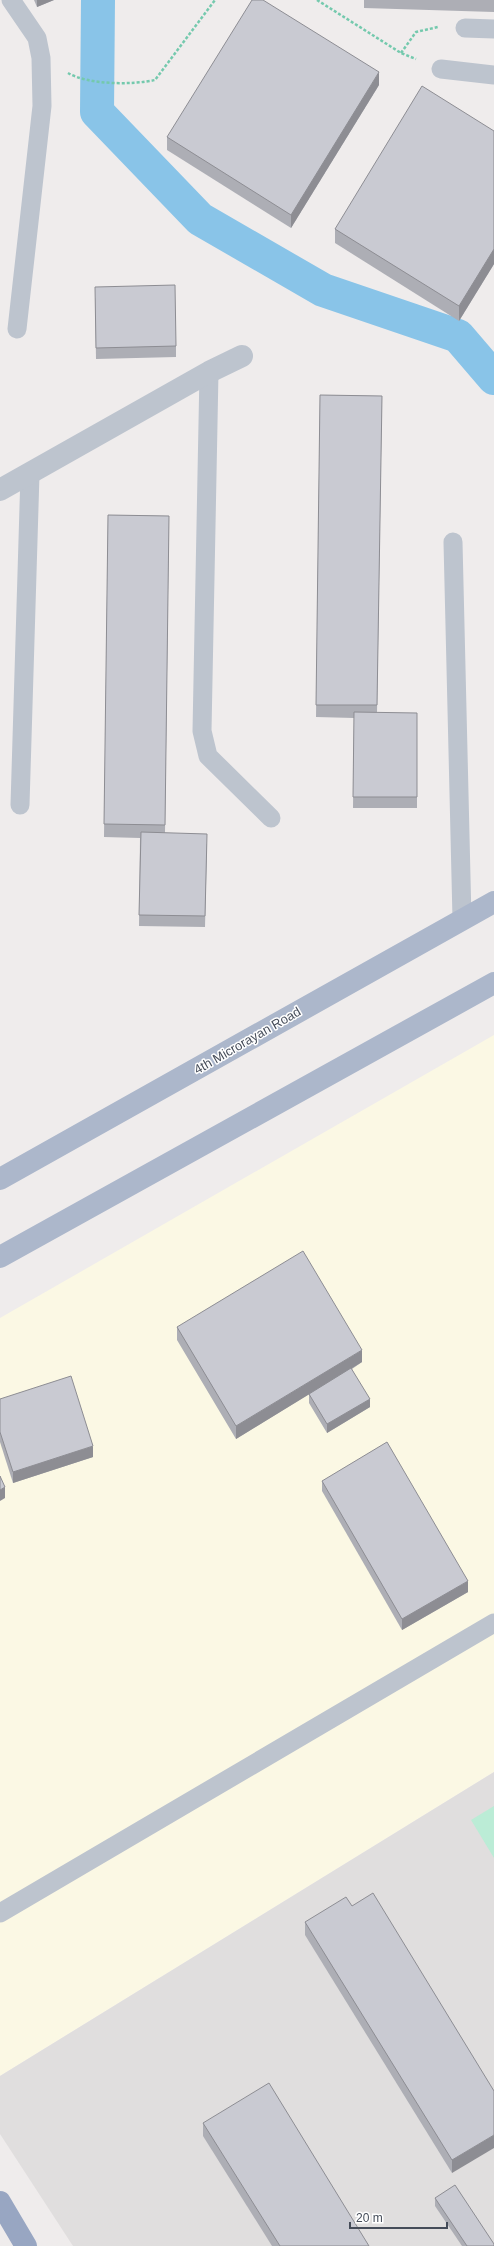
<svg xmlns="http://www.w3.org/2000/svg" width="494" height="2246" font-family="Arial,sans-serif">
<style>
.commercial{fill:#fbf8e4}
.education{fill:#e0dede}
.green{fill:#bbecd6}
.lines{fill:none;stroke-linecap:round;stroke-linejoin:round}
.canal{stroke:#89c4e8;stroke-width:34}
.path{stroke:#74c9ad;stroke-width:2.5;stroke-dasharray:3 2;stroke-linecap:butt}
.service{stroke:#bdc4ce;stroke-width:19}
.minor{stroke:#bdc4ce;stroke-width:22}
.primary{stroke:#acb7cb;stroke-width:22}
.trunk{stroke:#98a6c2;stroke-width:22}
.wall{fill:#adaeb5}
.shaded-wall{fill:#8d8d93}
.building{fill:#c9cad2;stroke:#8d8d93}
.labels{text-anchor:middle;stroke-width:3;stroke-linejoin:round;paint-order:stroke}
.street-label{font-size:13px;fill:#454c59;stroke:#fff}
</style>
<rect width="100%" height="100%" fill="#efecec"/>
<polygon class="commercial" points="494,1035 494,1772 0,2076 0,1318"/>
<polygon class="education" points="494,1772 494,2246 73,2246 0,2134 0,2076"/>
<polygon class="green" points="494,1806 494,1858 471,1820"/>
<g class="lines">
<polyline class="canal" points="98,0 97,112 200,219 323,290 458,336 494,378"/>
<g class="path">
<polyline points="317,0 401,53 416,59"/>
<polyline points="401,53 416,32 438,27"/>
<path d="M 68,73 C 88,85 133,85 155,80 L 215,0"/>
</g>
<g class="service">
<polyline points="11,0 37,38 41,58 42,106 17,329"/>
<polyline points="465,28 494,29"/>
<polyline points="441,69 494,75"/>
<polyline points="209,372 202,731 208,756 271,818"/>
<polyline points="453,542 462,919"/>
<polyline points="20,805 30,474"/>
<polyline points="0,1913 494,1623"/>
</g>
<polyline class="minor" points="0,490 209,372 242,356"/>
<g class="primary">
<polyline points="0,1179 494,902"/>
<polyline points="0,1257 494,983"/>
</g>
<polyline class="trunk" points="0,2202 26,2246"/>
</g>
<g class="wall">
<polygon points="34,0 54,0 37,7"/>
<polygon points="364,0 494,0 494,12 364,8"/>
<polygon points="379,85 291,228 167,150 167,137"/>
<polygon points="494,131 494,264 459,321 335,243 335,229"/>
<polygon points="95,298 176,346 176,357 96,359"/>
<polygon points="320,395 382,396 377,713 417,713 417,808 353,808 354,718 316,717"/>
<polygon points="108,515 169,516 165,833 207,844 205,927 139,926 140,838 104,837"/>
<polygon points="177,1327 362,1362 352,1369 370,1407 327,1433 309,1403 309,1394 236,1439 177,1340"/>
<polygon points="0,1399 93,1457 13,1483 0,1442"/>
<polygon points="322,1481 468,1592 402,1630 322,1491"/>
<polygon points="352,1906 494,2091 452,2173 305,1935 305,1922"/>
<polygon points="203,2123 369,2246 272,2246 203,2136"/>
<polygon points="435,2198 494,2246 462,2246 435,2206"/>
</g>
<g class="shaded-wall">
<polygon points="37,0 54,0 37,7"/>
<polygon points="379,72 379,85 291,228 291,215"/>
<polygon points="494,249 494,264 459,321 459,306"/>
<polygon points="362,1350 362,1362 236,1439 236,1426"/>
<polygon points="370,1399 370,1407 327,1433 327,1424"/>
<polygon points="93,1446 93,1457 13,1483 13,1472"/>
<polygon points="5,1487 5,1498 0,1501 0,1490"/>
<polygon points="468,1581 468,1592 402,1630 402,1619"/>
<polygon points="494,2135 494,2148 452,2173 452,2160"/>
</g>
<g class="building">
<polygon points="252,0 263,0 379,72 291,215 167,137"/>
<polygon points="422,86 494,131 494,249 459,306 335,229"/>
<polygon points="175,285 176,346 96,348 95,287"/>
<polygon points="320,395 382,396 377,705 316,705"/>
<polygon points="108,515 169,516 165,825 104,824"/>
<polygon points="354,712 417,713 417,797 353,797"/>
<polygon points="141,832 207,834 205,916 139,915"/>
<polygon points="303,1251 362,1350 236,1426 177,1327"/>
<polygon points="351,1368 370,1399 327,1424 309,1394"/>
<polygon points="71,1376 93,1446 13,1472 0,1432 0,1399"/>
<polygon points="387,1442 468,1581 402,1619 322,1481"/>
<polygon points="0,1476 5,1487 0,1490"/>
<polygon points="373,1893 494,2091 494,2135 452,2160 305,1922 346,1897 352,1906"/>
<polygon points="269,2083 369,2246 280,2246 203,2123"/>
<polygon points="455,2185 494,2244 494,2246 467,2246 435,2198"/>
</g>
<g class="labels">
<g class="street-label">
<text transform="translate(247 1040) rotate(-30)" y="5">4th Microrayan Road</text>
</g>
</g>
<path d="M350 2222v6h97v-6" fill="none" stroke="#454c59" stroke-width="2"/>
<text x="356" y="2222" font-size="12" fill="#454c59" stroke="#ffffff" stroke-width="3" paint-order="stroke">20 m</text>
</svg>
